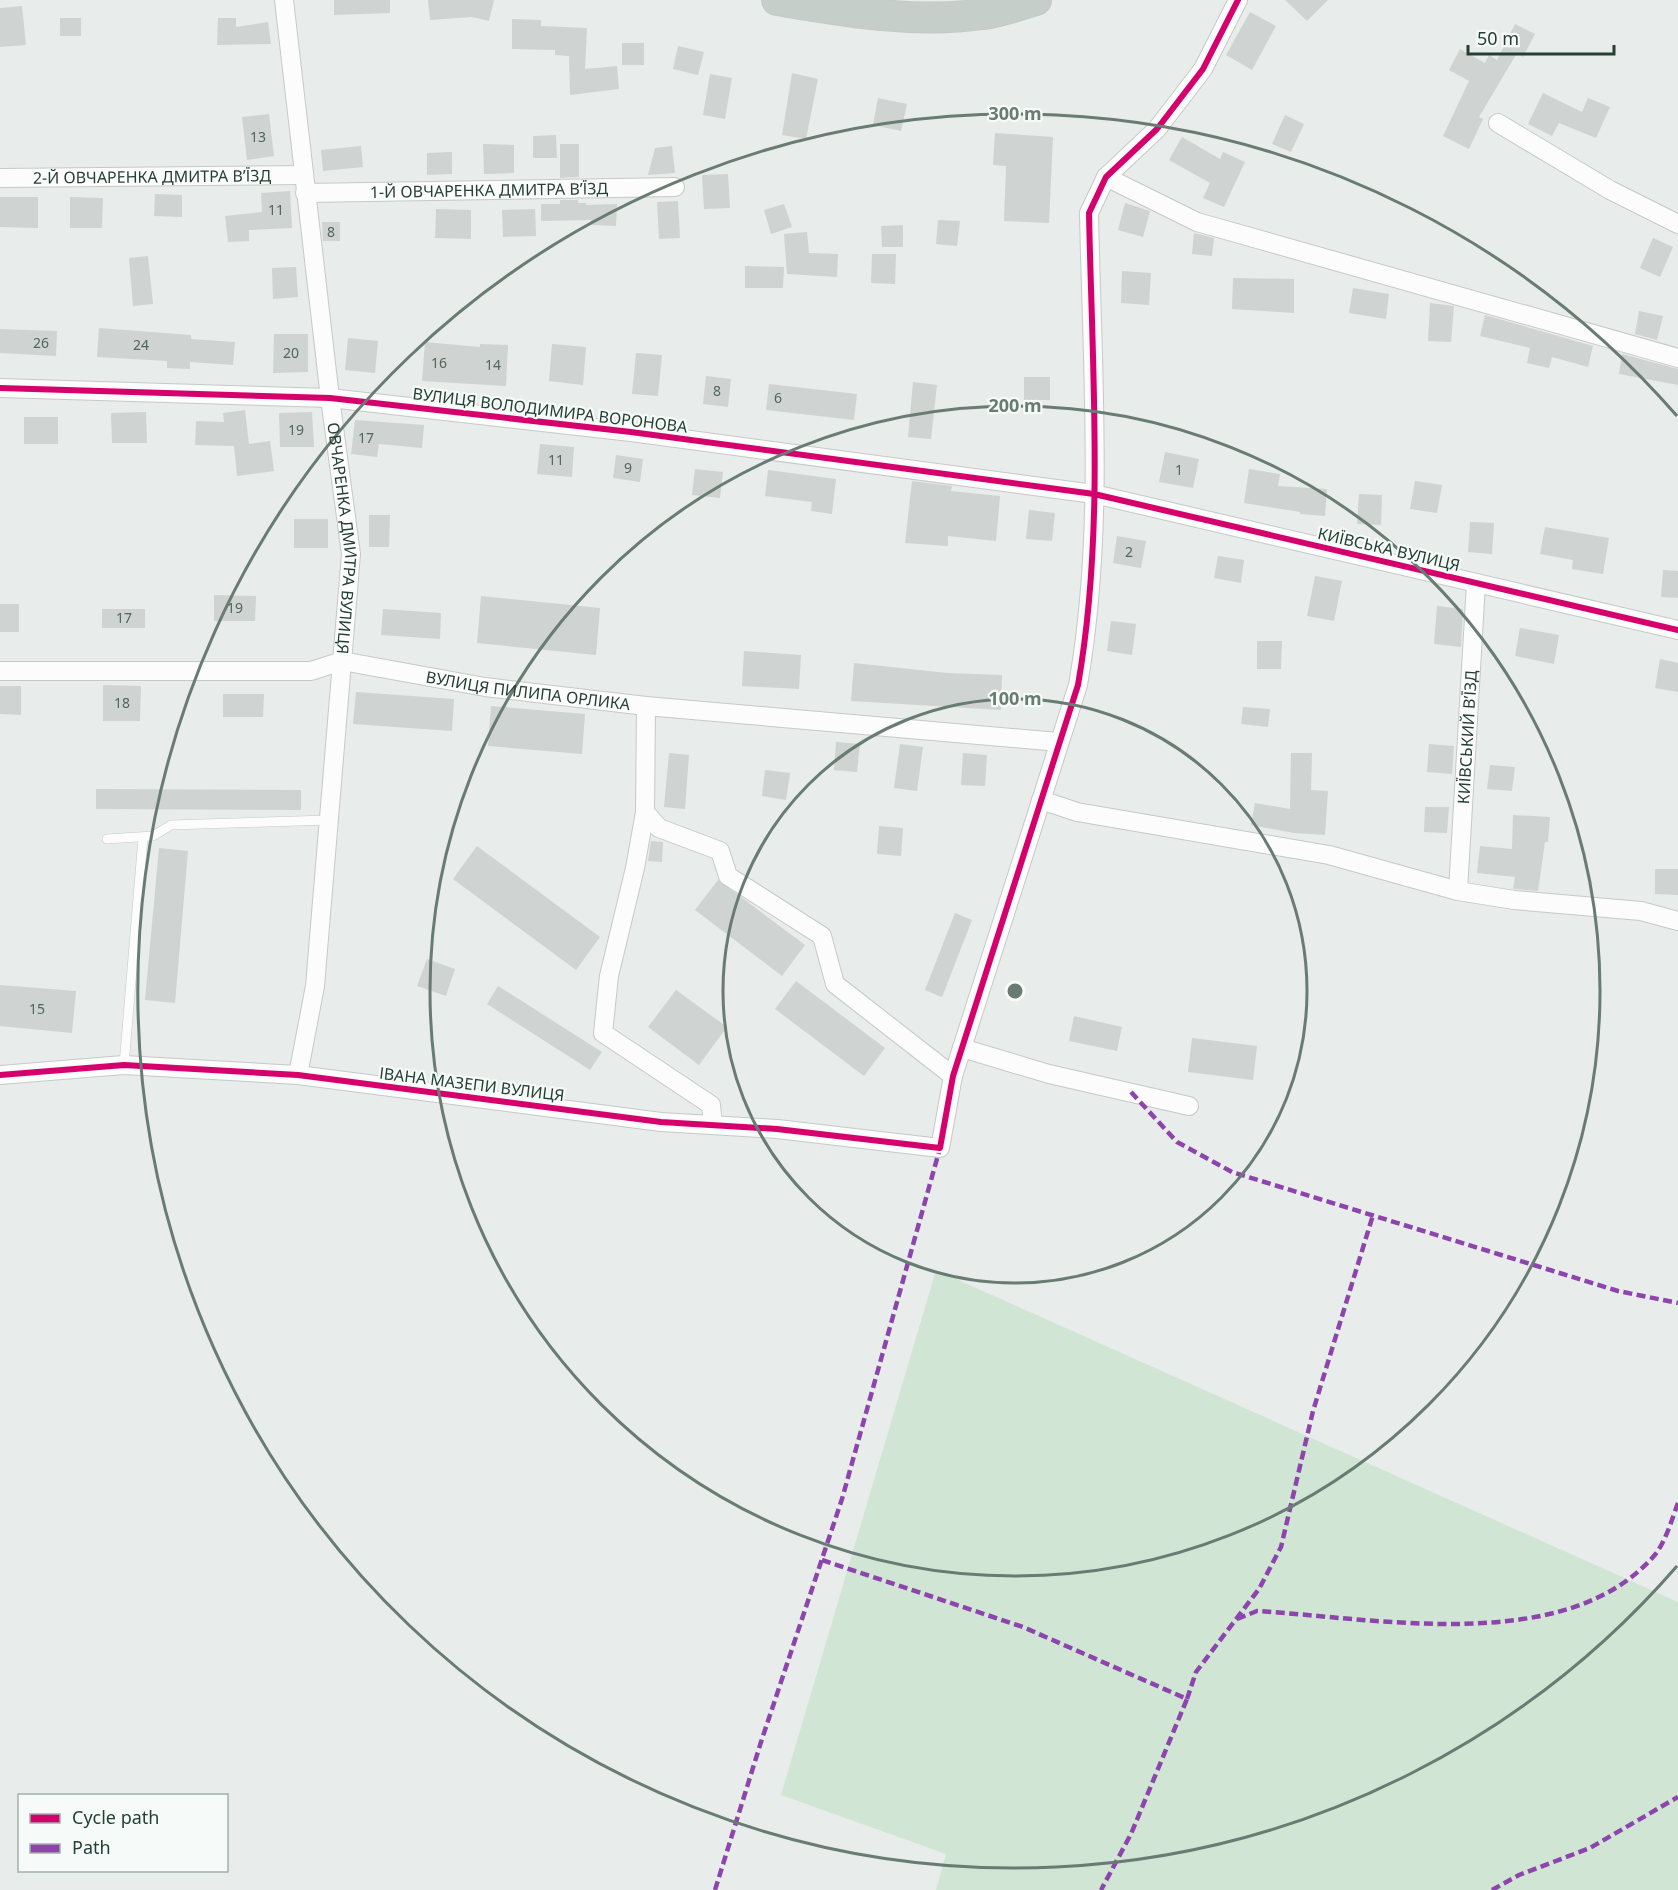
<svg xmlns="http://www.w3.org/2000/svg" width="1678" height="1890" font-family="'Noto Sans',sans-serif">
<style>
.green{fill:#d1e5d5}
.building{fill:#cfd3d1}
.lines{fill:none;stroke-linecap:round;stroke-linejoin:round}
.service-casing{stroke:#c5c9c7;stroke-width:10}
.minor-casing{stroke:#c5c9c7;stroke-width:20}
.trunk-casing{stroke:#c3cac8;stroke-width:32}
.service{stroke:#fcfcfc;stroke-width:9}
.minor{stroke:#fcfcfc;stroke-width:18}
.trunk{stroke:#c6ceca;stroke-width:30}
.quiet{stroke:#8e44ad;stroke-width:4.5;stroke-dasharray:9 4.5;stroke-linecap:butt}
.cycleway-casing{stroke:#f6faf8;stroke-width:10}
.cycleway{stroke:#d6006c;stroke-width:6}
.ring{fill:none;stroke:#697c74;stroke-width:3}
.labels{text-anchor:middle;stroke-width:4.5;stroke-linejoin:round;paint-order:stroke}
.number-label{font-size:14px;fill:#50665d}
.street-label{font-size:16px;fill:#244035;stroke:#f6faf8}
.centre{fill:#697c74;stroke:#f6faf8;stroke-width:3}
.ring-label{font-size:18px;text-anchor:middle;font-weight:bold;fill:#697c74;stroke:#f6faf8;stroke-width:4.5;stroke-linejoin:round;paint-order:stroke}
</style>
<rect width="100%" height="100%" fill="#e8ecea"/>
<polygon class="green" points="936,1270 1678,1602 1678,1890 936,1890 946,1854 781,1795"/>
<g class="building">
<polygon points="334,0 390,0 390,13 334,15"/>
<polygon points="428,0 494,0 489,21 472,17 430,20"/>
<polygon points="1285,0 1328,0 1307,21"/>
<polygon points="22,6 26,45 0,47 0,8"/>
<polygon points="1250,12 1276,26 1252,70 1226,55"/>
<rect x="60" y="18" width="21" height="18"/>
<polygon points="218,18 236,18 236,27 268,22 271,44 217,45"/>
<polygon points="512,19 541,20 541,26 587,28 585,69 617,66 619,89 570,95 569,56 555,55 555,50 512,49"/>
<polygon points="1515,24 1535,34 1523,57 1517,53 1479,117 1483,119 1469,149 1443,136 1469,81 1449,70 1460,49 1485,63 1489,55 1497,60"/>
<rect x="622" y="43" width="22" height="22"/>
<polygon points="678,46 704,52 698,75 673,69"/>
<polygon points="792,73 818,79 806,139 782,135"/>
<polygon points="710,74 732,78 725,119 703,115"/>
<polygon points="1543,93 1582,112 1588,98 1610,107 1596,138 1559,123 1552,136 1528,124"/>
<polygon points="878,98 907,104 901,131 873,125"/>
<polygon points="269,114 274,156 247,160 242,117"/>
<polygon points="1285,115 1304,124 1291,152 1272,144"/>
<polygon points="995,133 1053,137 1049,223 1004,221 1006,166 993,165"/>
<polygon points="556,135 557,158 533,158 533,136"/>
<polygon points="1182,137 1220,159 1223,152 1245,162 1224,207 1203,198 1210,183 1169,160"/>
<polygon points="483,144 514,145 514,173 484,174"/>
<polygon points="560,144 579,144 579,177 560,178"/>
<polygon points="361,146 363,167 323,171 321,150"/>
<polygon points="672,146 675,173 648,175 655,148"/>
<polygon points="452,152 452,174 427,175 427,153"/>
<polygon points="728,174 730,208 704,209 702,175"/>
<polygon points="290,191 292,228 249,230 249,241 228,242 225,216 262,212 261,193"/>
<polygon points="155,194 182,195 182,217 154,216"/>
<polygon points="0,197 38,197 38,228 0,227"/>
<polygon points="70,197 103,198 102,228 70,228"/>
<polygon points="560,200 578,200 578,203 586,203 586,205 617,204 616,226 591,225 591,220 541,221 541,204 560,204"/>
<polygon points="678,201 680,238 659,239 657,202"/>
<polygon points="1125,203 1150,211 1143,237 1118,230"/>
<polygon points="784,204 792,227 771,234 764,210"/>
<polygon points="436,209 471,210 471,239 435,238"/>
<polygon points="535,209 536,236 503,237 502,210"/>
<polygon points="938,220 960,221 957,246 936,244"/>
<polygon points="322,222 340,222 340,241 323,241"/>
<polygon points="903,225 903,247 882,247 881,226"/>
<polygon points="807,232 809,253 838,254 837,277 787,274 784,234"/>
<polygon points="1194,233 1214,238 1212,256 1192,254"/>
<polygon points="1653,238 1673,247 1660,277 1640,268"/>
<polygon points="872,254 896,254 895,284 871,283"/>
<polygon points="148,256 153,304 133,306 129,258"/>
<polygon points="745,266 784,267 783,288 745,288"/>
<polygon points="296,267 298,297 273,299 272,268"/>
<polygon points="1122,271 1151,273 1149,305 1121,303"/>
<polygon points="1233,278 1294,279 1294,313 1232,309"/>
<polygon points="1353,288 1389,294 1386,319 1349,313"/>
<polygon points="1430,303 1454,306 1451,342 1428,341"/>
<polygon points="1639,311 1663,316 1657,340 1635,334"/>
<polygon points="1485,315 1593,346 1588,367 1552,357 1549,368 1527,363 1530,348 1480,336"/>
<polygon points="99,328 191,335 191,339 235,342 233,365 190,362 190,369 167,368 167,361 97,357"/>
<polygon points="0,329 57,331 56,356 0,353"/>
<polygon points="274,334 308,334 308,372 273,373"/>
<polygon points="348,338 378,341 375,373 345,370"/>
<polygon points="425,342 480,347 480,344 508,345 506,386 422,381"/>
<polygon points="552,344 586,347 583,385 549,381"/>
<polygon points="636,353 662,355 658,396 632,394"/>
<polygon points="1622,354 1678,369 1678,385 1619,374"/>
<polygon points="706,376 731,379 728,407 703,404"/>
<rect x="1024" y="377" width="26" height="23"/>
<polygon points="913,382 937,385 931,439 908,437"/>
<polygon points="769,384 857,394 854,420 766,410"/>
<polygon points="245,410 249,444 270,441 274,471 237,476 234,446 195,445 196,421 224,422 223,413"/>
<polygon points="146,412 147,443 112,443 111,413"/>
<polygon points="312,412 314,447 280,447 279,413"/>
<rect x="24" y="417" width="34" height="27"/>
<polygon points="355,420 424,425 422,448 379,444 377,457 351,454"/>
<polygon points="540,444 574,447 572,477 537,474"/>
<polygon points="1165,452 1199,459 1193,488 1159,482"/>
<polygon points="616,455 643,459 640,482 613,478"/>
<polygon points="695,469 723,472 720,498 692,495"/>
<polygon points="1249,469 1280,474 1278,486 1327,489 1325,516 1300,514 1300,512 1244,503"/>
<polygon points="768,470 836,479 832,514 811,511 812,502 765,496"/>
<polygon points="912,481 952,486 951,491 1000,496 996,541 948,536 948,546 905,543"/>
<polygon points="1415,481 1442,485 1437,513 1410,509"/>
<polygon points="1359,494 1382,495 1381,525 1357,524"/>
<polygon points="1029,510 1055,513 1052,541 1026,539"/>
<polygon points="369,515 390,515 389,547 369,547"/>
<rect x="294" y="519" width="34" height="29"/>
<polygon points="1470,522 1494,523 1492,554 1468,552"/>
<polygon points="1545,527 1609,538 1603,574 1572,569 1573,560 1540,554"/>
<polygon points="1117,536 1146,541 1141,568 1113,563"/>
<polygon points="1218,556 1244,560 1241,583 1214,578"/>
<polygon points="1663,570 1678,571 1678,598 1661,597"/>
<polygon points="1315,576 1342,581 1334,621 1307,616"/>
<polygon points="214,595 256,596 255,621 214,621"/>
<polygon points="481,596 600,608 596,655 477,643"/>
<rect x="0" y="604" width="19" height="28"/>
<polygon points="1437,606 1463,609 1461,647 1434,644"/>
<rect x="102" y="609" width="43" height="19"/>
<polygon points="383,609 441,613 440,639 381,635"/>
<polygon points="1111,621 1136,624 1132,655 1107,651"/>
<polygon points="1520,628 1559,635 1554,664 1515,656"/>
<polygon points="1257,641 1282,641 1281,669 1257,669"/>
<polygon points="744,651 801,655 799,689 742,686"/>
<polygon points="1660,659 1678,663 1678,692 1655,688"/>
<polygon points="854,663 947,673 1002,675 1001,710 851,701"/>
<polygon points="103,685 141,686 140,721 103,721"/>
<polygon points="0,686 21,686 21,715 0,714"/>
<polygon points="356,692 454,699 452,731 353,724"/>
<polygon points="223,694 264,694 263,717 223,717"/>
<polygon points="491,706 585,714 582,754 488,746"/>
<polygon points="1243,707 1270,709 1268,727 1241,724"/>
<polygon points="836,742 860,744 857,772 834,770"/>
<polygon points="900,744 923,747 917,791 894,788"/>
<polygon points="1429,744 1454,746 1452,774 1427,772"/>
<polygon points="669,753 689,755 685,809 664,807"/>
<polygon points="963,753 987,755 985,786 961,785"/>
<polygon points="1291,753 1312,753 1311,790 1328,791 1325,835 1294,833 1251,825 1255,803 1290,809"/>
<polygon points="1490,765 1515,767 1512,791 1487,789"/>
<polygon points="765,770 790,773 786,800 762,796"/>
<polygon points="96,789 301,790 301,810 96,809"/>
<polygon points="1425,807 1449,807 1447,833 1424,832"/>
<polygon points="1513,815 1550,817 1548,842 1545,842 1538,891 1513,889 1515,877 1477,873 1480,846 1512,849"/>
<polygon points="879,826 903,828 901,856 877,854"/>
<polygon points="651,841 663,842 662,862 648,861"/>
<polygon points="477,846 600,937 576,970 453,879"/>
<polygon points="159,848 188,851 175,1003 145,1000"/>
<polygon points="1655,869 1678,869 1678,895 1655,894"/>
<polygon points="718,880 805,945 782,976 695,910"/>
<polygon points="955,913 972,920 942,997 925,990"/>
<polygon points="427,959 455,969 446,996 417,986"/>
<polygon points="796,981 885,1048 864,1076 775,1009"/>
<polygon points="0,985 76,991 72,1033 0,1026"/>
<polygon points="498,986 602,1052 590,1070 487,1004"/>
<polygon points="676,990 727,1027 699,1065 648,1027"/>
<polygon points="1074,1016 1122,1027 1117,1051 1069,1041"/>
<polygon points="1192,1038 1257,1046 1253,1080 1188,1072"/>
</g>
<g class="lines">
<g class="service-casing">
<g id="service">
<polyline points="107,839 153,836 171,825 329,820"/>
<polyline points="124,1065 143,838"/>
</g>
</g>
<g class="minor-casing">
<g id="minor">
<path id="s1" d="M 284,0 L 330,398 L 351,554 L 315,986 L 298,1075"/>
<polyline points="1498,123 1610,190 1678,224"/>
<polyline points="1106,177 1197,222 1678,358"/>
<path id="s2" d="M 0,178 L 304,175"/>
<path id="s3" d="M 305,193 L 675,187"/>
<polyline points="0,388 330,398 631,432 1094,494 1678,630"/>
<path id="s4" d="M 0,671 L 311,671 L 342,661 L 485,687 L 646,706 L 1059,742"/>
<polyline points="646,706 645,812 659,828 720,851 728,876 822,936 835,984 953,1076"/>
<polyline points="1041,800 1077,812 1329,855 1458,891 1514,900 1641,911 1678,921"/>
<polyline points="645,812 635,868 609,976 603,1033 711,1105 713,1125"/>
<path id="s5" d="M 1458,891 L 1476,583"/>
<polyline points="962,1048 1049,1074 1189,1106"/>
<path d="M 0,1075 L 124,1065 L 298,1075 L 661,1122 L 777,1129 L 940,1148 L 953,1076 L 1078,685 C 1105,531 1092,370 1089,213 L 1106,177 L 1157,129 L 1203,69 L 1238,0"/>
</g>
</g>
<g class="trunk-casing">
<path id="trunk" d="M 777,0 C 844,11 915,24 983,14 C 1000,12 1019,5 1036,0"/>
</g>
<use href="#service" class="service"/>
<use href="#minor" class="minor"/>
<use href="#trunk" class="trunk"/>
<g class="quiet">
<polyline points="1131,1092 1177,1142 1232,1172 1618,1291 1678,1303"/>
<polyline points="822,1560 1023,1627 1187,1699 1131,1834 1101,1890"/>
<path d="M 1237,1619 L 1257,1611 C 1375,1618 1565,1656 1653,1557 C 1665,1544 1672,1519 1678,1503"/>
<polyline points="1187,1699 1196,1672 1259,1589 1281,1547 1313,1411 1373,1215"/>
<polyline points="715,1890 761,1742 842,1499 940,1148"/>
<polyline points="1492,1890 1519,1875 1590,1848 1678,1797"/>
</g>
<g class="cycleway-casing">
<g id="cycleway">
<polyline points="0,388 330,398 631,432 1094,494 1678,630"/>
<path d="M 0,1075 L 124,1065 L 298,1075 L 661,1122 L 777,1129 L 940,1148 L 953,1076 L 1078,685 C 1105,531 1092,370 1089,213 L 1106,177 L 1157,129 L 1203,69 L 1238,0"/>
</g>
</g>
<use href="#cycleway" class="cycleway"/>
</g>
<g class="ring">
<circle cx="1015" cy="991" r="292"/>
<circle cx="1015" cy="991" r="585"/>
<path d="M1677 1566A877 877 0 1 1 1677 416"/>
</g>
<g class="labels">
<g class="number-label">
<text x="258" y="142">13</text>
<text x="276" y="215">11</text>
<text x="331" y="237">8</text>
<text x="41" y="348">26</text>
<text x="141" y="350">24</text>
<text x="291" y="358">20</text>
<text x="439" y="368">16</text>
<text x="493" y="370">14</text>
<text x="717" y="396">8</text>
<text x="778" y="403">6</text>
<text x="296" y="435">19</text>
<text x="366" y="443">17</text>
<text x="556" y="465">11</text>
<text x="628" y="473">9</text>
<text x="1179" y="475">1</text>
<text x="1129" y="557">2</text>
<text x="235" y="613">19</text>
<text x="124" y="623">17</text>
<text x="122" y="708">18</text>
<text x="37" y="1014">15</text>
</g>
<g class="street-label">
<text dy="6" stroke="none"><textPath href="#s2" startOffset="152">2-Й ОВЧАРЕНКА ДМИТРА В’ЇЗД</textPath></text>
<text dy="6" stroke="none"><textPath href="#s3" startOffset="184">1-Й ОВЧАРЕНКА ДМИТРА В’ЇЗД</textPath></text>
<text transform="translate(550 410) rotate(7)" y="6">ВУЛИЦЯ ВОЛОДИМИРА ВОРОНОВА</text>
<text dy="6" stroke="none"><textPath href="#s1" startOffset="542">ОВЧАРЕНКА ДМИТРА ВУЛИЦЯ</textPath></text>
<text transform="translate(1389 549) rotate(13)" y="6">КИЇВСЬКА ВУЛИЦЯ</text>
<text dy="6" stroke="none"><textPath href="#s4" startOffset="532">ВУЛИЦЯ ПИЛИПА ОРЛИКА</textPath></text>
<text dy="6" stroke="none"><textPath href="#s5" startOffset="154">КИЇВСЬКИЙ В’ЇЗД</textPath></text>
<text transform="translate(472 1084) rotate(7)" y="6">ІВАНА МАЗЕПИ ВУЛИЦЯ</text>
</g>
</g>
<circle cx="1015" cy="991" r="9" class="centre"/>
<g class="ring-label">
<text x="1015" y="120">300 m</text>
<text x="1015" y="412">200 m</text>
<text x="1015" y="705">100 m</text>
</g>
<rect x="18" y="1794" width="210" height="78" fill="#f6faf8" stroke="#a2b0aa" stroke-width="1.5"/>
<rect x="30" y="1814" width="30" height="9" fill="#d6006c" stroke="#a2b0aa" stroke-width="1.5"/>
<text x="72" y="1824" font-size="18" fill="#244035">Cycle path</text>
<rect x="30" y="1844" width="30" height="9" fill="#8e44ad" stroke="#a2b0aa" stroke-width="1.5"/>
<text x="72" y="1854" font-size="18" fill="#244035">Path</text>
<path d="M1468 45v9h146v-9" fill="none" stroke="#244035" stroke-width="3"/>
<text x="1477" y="45" font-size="18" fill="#244035" stroke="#f6faf8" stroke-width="4.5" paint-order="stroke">50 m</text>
</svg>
